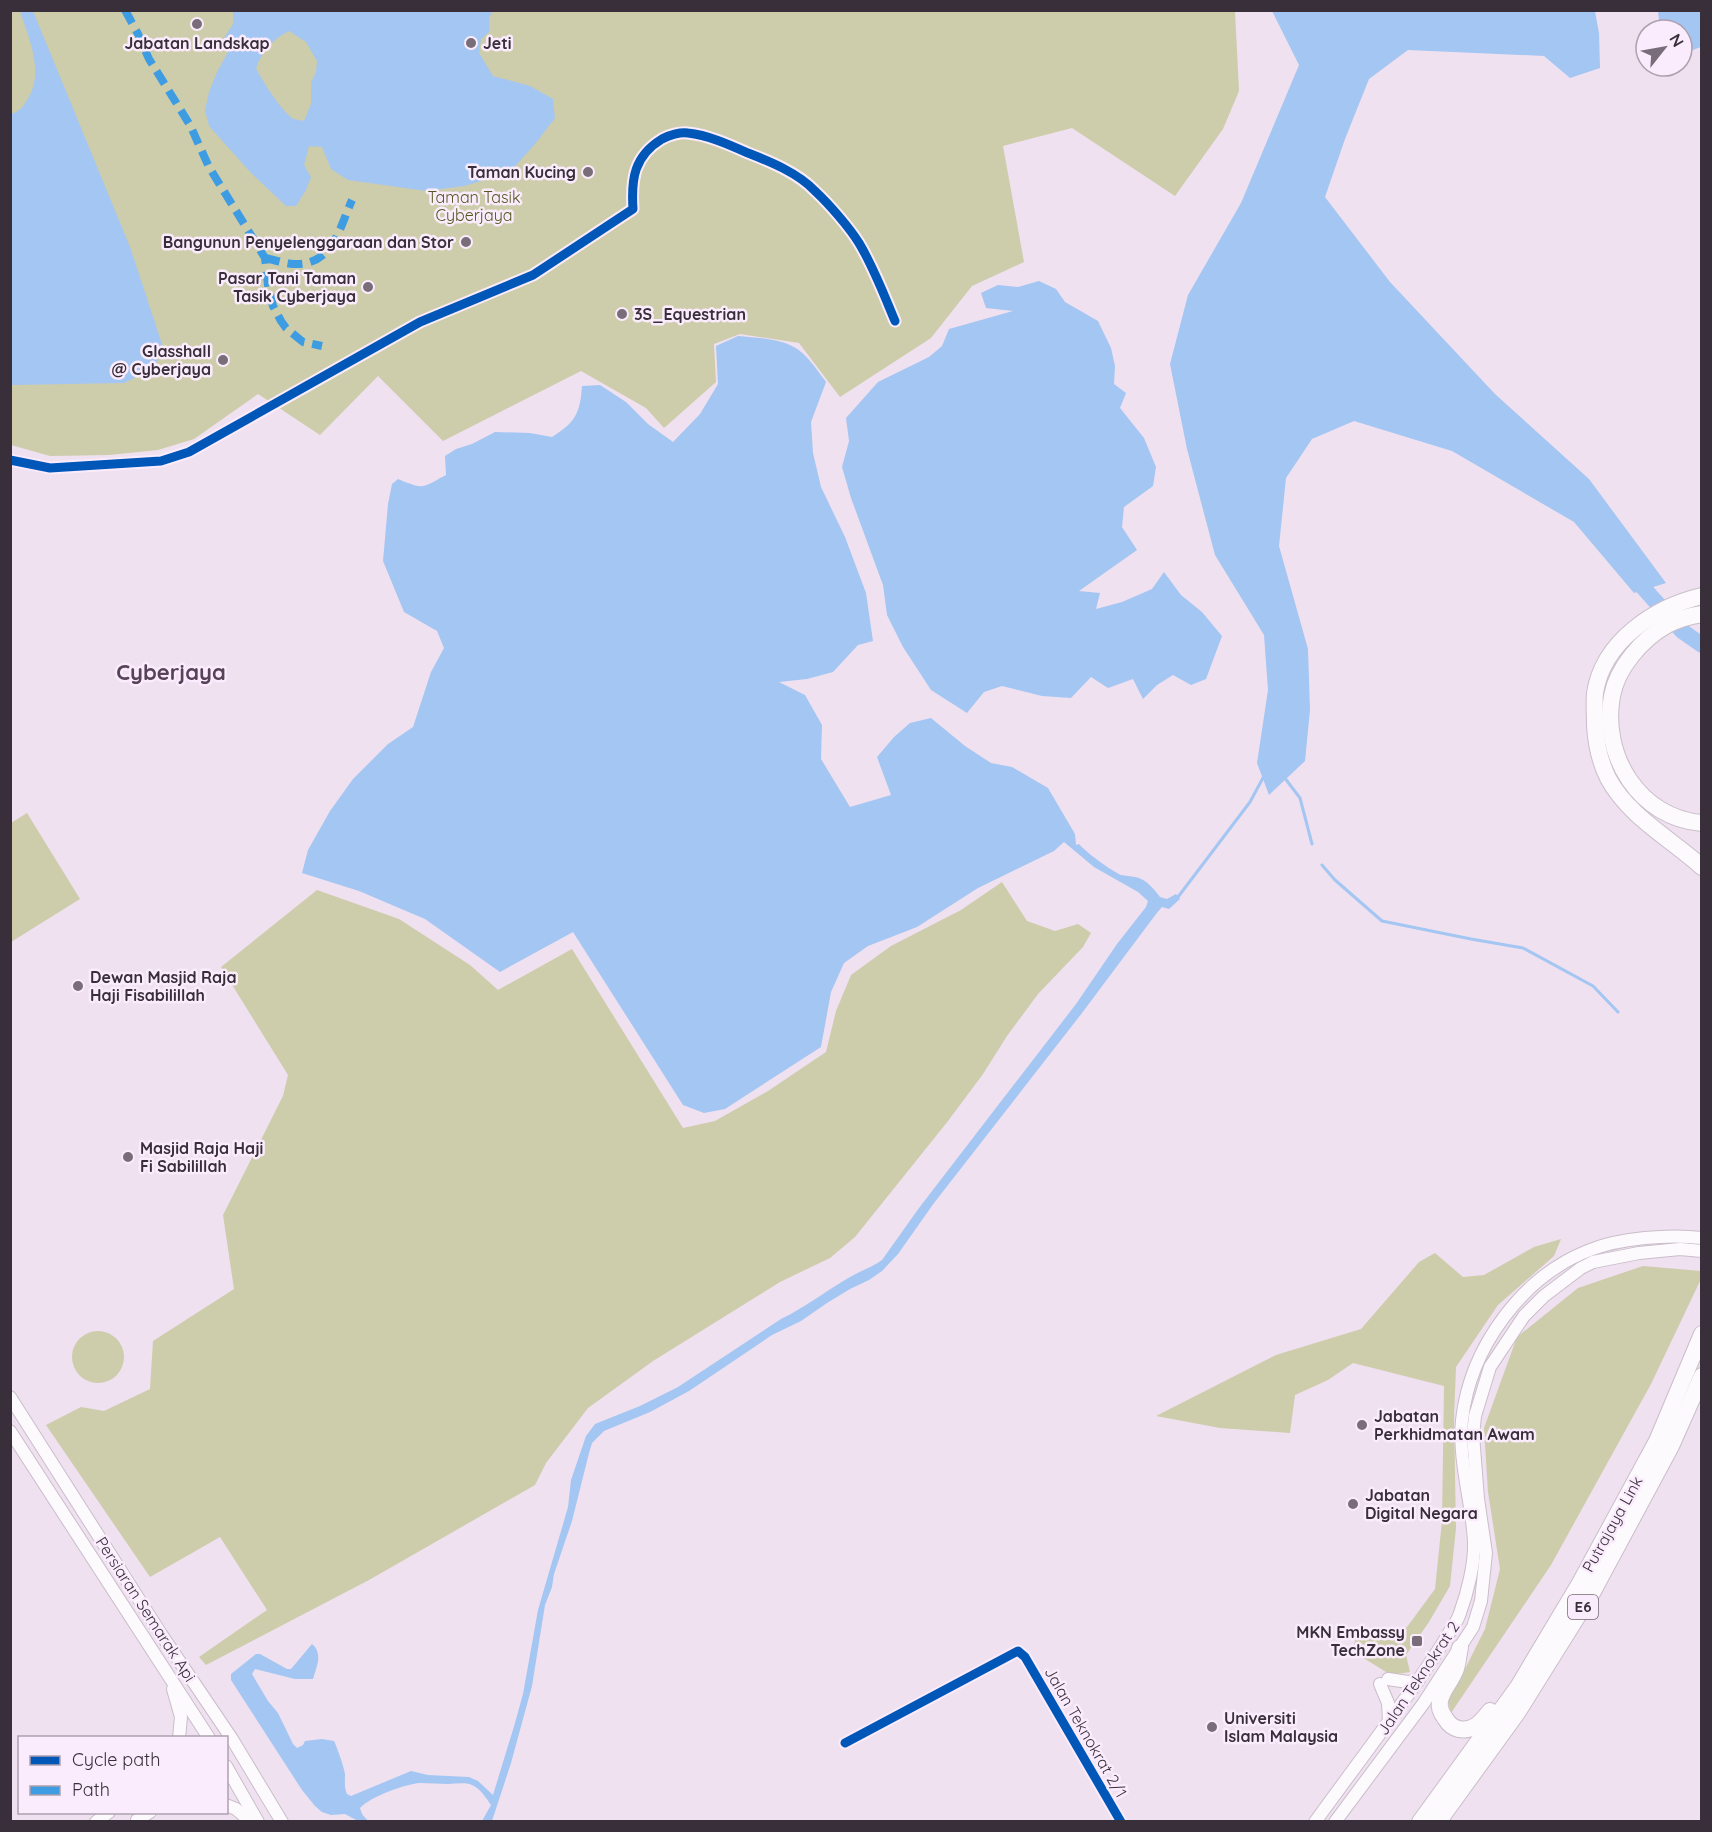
<svg xmlns="http://www.w3.org/2000/svg" width="1712" height="1832" font-family="Quicksand,sans-serif">
<style>
.green{fill:#cdccab}
.water{fill:#a4c6f2;fill-rule:evenodd}
.lines{fill:none;stroke-linecap:round;stroke-linejoin:round}
.stream{stroke:#a4c6f2;stroke-width:3}
.river{stroke:#a4c6f2;stroke-width:16}
.minor-casing{stroke:#c9beca;stroke-width:10}
.secondary-casing{stroke:#c9beca;stroke-width:14}
.motorway-casing{stroke:#c9beca;stroke-width:18}
.minor{stroke:#fdfafd;stroke-width:9}
.secondary{stroke:#fdfafd;stroke-width:12}
.motorway{stroke:#fdfafd;stroke-width:16}
.quiet{stroke:#3e9de2;stroke-width:8;stroke-dasharray:15 8;stroke-linecap:butt}
.cycleway-casing{stroke:#fbecfd;stroke-width:13}
.cycleway{stroke:#0057b8;stroke-width:9}
.poi-dot{fill:#796d7a;stroke:#fbecfd;stroke-width:2}
.labels{text-anchor:middle;stroke-width:5;stroke-linejoin:round;paint-order:stroke}
.shield{fill:#fbecfd;stroke:#736874;stroke-width:1.5}
.shield-label{font-size:15px;font-weight:bold;fill:#392f3a}
.poi-label{font-size:16px;font-weight:bold;fill:#392f3a;stroke:#fbecfd;text-anchor:start}
.park-label{font-size:16px;fill:#545921;stroke:#fbecfd}
.street-label{font-size:16px;fill:#392f3a;stroke:#fbecfd}
.district-label{font-size:22px;font-weight:bold;fill:#574259;stroke:#fbecfd}
</style>
<rect width="100%" height="100%" fill="#efe1f0"/>
<g class="green">
<polygon points="10,11 1235,11 1239,91 1223,129 1175,196 1072,128 1003,146 1024,262 972,286 931,338 840,397 799,343 740,334 714,344 716,382 664,428 646,408 581,371 443,441 378,376 320,435 258,394 194,439 158,450 109,455 50,456 11,445"/>
<polygon points="27,813 80,899 11,942 11,823"/>
<polygon points="1002,882 1027,921 1055,931 1078,924 1091,933 1083,947 1038,994 1007,1036 983,1074 948,1121 855,1237 830,1258 780,1282 653,1361 588,1408 546,1463 535,1485 369,1580 206,1665 199,1657 267,1610 220,1537 150,1577 46,1425 81,1407 104,1411 150,1389 153,1341 234,1289 223,1215 283,1096 288,1075 221,967 317,890 399,919 470,965 498,990 572,949 683,1128 715,1121 768,1091 826,1052 836,1011 851,975 891,946 961,910"/>
<polygon points="1561,1239 1554,1256 1498,1305 1456,1367 1454,1418 1456,1528 1450,1586 1429,1622 1406,1655 1410,1672 1391,1675 1352,1651 1356,1638 1382,1639 1407,1627 1435,1589 1442,1521 1444,1386 1353,1363 1328,1380 1295,1395 1290,1433 1220,1428 1156,1416 1276,1355 1361,1329 1419,1262 1435,1253 1463,1277 1484,1275 1534,1247"/>
<polygon points="1643,1266 1701,1271 1701,1279 1651,1384 1551,1565 1451,1713 1447,1697 1457,1685 1485,1629 1500,1569 1488,1492 1484,1428 1517,1337 1578,1288"/>
<circle cx="98" cy="1357" r="26"/>
</g>
<g class="water">
<path d="M 493,10 L 489,18 L 489,32 L 481,39 L 479,53 L 493,76 L 530,86 L 553,99 L 555,118 L 535,144 L 509,173 L 464,186 L 426,191 L 348,180 L 331,169 L 322,147 L 309,146 L 304,165 L 311,177 L 306,190 L 296,206 L 286,206 L 251,173 L 209,126 L 205,110 L 209,92 L 217,72 L 228,52 L 224,38 L 233,24 L 233,11 ZM 289,31 L 306,42 L 317,61 L 316,72 L 311,82 L 311,104 L 304,121 C 301,120 297,120 294,119 C 284,115 261,79 256,68 C 262,51 273,39 289,31 Z"/>
<path d="M 20,11 L 33,11 L 130,247 L 162,344 L 155,368 L 124,383 L 11,385 L 11,114 C 20,111 22,108 27,100 C 45,73 29,39 20,11 Z"/>
<polygon points="1272,11 1595,11 1599,33 1600,68 1570,78 1544,56 1408,50 1369,79 1345,139 1325,197 1390,282 1495,394 1589,479 1666,583 1634,593 1574,522 1452,451 1354,421 1312,439 1286,478 1279,546 1308,649 1310,710 1305,761 1269,795 1257,763 1268,690 1264,635 1215,555 1187,449 1170,364 1188,295 1241,203 1299,65"/>
<polygon points="1658,11 1701,11 1701,47 1690,51 1682,49 1682,30 1660,30"/>
<polygon points="1039,281 1056,289 1065,302 1098,321 1111,348 1115,366 1114,384 1126,393 1120,408 1144,438 1156,467 1153,486 1124,507 1122,527 1137,550 1079,591 1100,593 1096,609 1122,602 1152,589 1164,572 1181,595 1202,612 1222,636 1206,679 1191,685 1173,675 1157,685 1143,699 1133,679 1108,688 1091,677 1071,698 1042,696 1002,686 984,692 967,713 931,690 903,647 887,615 883,585 851,498 842,467 849,441 846,418 878,382 929,357 942,346 949,329 1013,311 986,308 981,293 998,285 1018,287"/>
<path d="M 738,336 C 756,338 777,338 794,347 C 807,354 817,370 826,382 L 811,422 L 813,453 L 821,487 L 845,537 L 866,593 L 873,641 L 858,645 L 833,672 L 807,679 L 779,682 L 805,695 L 822,725 L 821,759 L 850,807 L 891,795 L 877,757 L 894,737 L 910,723 L 931,718 L 965,746 L 991,763 L 1012,767 L 1048,788 L 1075,834 L 1076,845 L 1079,844 C 1087,853 1110,870 1121,875 C 1125,876 1131,876 1135,877 C 1146,879 1154,889 1160,897 L 1167,899 L 1176,894 L 1180,899 L 1169,909 L 1162,907 L 1156,914 L 1082,1013 L 934,1203 L 898,1254 L 882,1271 L 869,1280 L 850,1289 L 827,1303 L 801,1321 L 772,1335 L 689,1391 L 650,1412 L 604,1431 L 592,1443 L 589,1453 L 572,1521 L 554,1574 L 552,1587 L 545,1605 L 532,1686 L 511,1763 L 492,1821 L 482,1821 L 491,1805 C 486,1798 480,1788 472,1785 C 464,1782 456,1784 448,1784 C 439,1784 430,1783 420,1783 C 405,1784 370,1797 360,1808 L 362,1814 L 368,1821 L 358,1821 L 345,1814 L 331,1815 L 322,1812 L 315,1806 L 302,1790 L 231,1680 L 231,1674 L 256,1654 L 260,1654 L 287,1669 L 291,1669 L 312,1644 C 323,1653 317,1666 313,1679 L 295,1679 L 255,1669 L 252,1674 L 268,1701 L 278,1713 L 293,1744 L 297,1748 L 303,1745 L 305,1741 L 322,1739 L 334,1741 C 337,1747 344,1767 345,1774 C 345,1782 344,1787 347,1794 L 351,1796 L 411,1771 L 428,1775 L 469,1777 L 478,1781 L 493,1795 L 515,1723 L 523,1694 L 538,1610 L 568,1507 L 571,1480 L 586,1436 L 595,1424 L 640,1406 L 678,1387 L 781,1319 C 804,1308 823,1293 845,1280 C 857,1272 871,1268 882,1260 L 919,1208 L 1076,1004 L 1117,944 L 1146,907 L 1148,901 L 1138,892 L 1094,867 L 1064,842 L 1054,851 L 978,888 L 917,927 L 868,946 L 844,963 L 831,992 L 821,1047 L 725,1109 L 704,1113 L 683,1105 L 573,932 L 500,972 L 425,919 L 359,891 L 302,873 L 308,850 L 330,811 L 353,779 L 388,744 L 413,727 L 431,672 L 444,648 L 437,631 L 404,612 L 383,561 L 388,504 L 392,484 L 398,479 C 424,490 422,488 446,475 L 445,456 L 456,449 L 472,444 L 495,432 L 530,433 L 552,437 C 576,422 580,413 582,386 L 600,385 L 626,402 L 648,424 L 673,442 L 700,414 L 718,384 L 716,346 Z"/>
</g>
<g class="lines">
<g class="stream">
<polyline points="1284,777 1300,798 1312,844"/>
<polyline points="1322,865 1335,880 1382,921 1471,939 1523,948 1593,986 1618,1012"/>
<polyline points="1178,897 1250,802 1264,776"/>
</g>
<polyline class="river" points="1631,574 1682,631 1702,645"/>
<g class="minor-casing">
<g id="minor">
<path d="M 10,460 L 50,468 L 161,461 L 189,452 L 420,322 L 533,275 L 633,209 C 631,179 634,156 662,139 C 669,135 680,132 688,133 C 708,135 730,145 748,153 C 771,162 798,173 815,191 C 829,204 849,227 859,243 C 874,268 884,295 895,321"/>
<polyline points="845,1743 1018,1651 1025,1657 1121,1822"/>
</g>
</g>
<g class="secondary-casing">
<g id="secondary">
<polyline points="10,1397 161,1634 232,1739 282,1822"/>
<polyline points="10,1431 209,1738"/>
<polyline points="1388,1679 1408,1682 1418,1681"/>
<polyline points="1380,1684 1388,1703 1389,1721"/>
<polyline points="173,1689 181,1717 179,1738"/>
<polyline points="226,1766 258,1822"/>
<polyline points="226,1805 236,1809 251,1822"/>
<polyline points="137,1820 150,1812"/>
<polyline points="96,1822 109,1812"/>
<path d="M 1315,1822 C 1349,1775 1384,1729 1417,1682 C 1428,1666 1439,1650 1449,1633 C 1453,1627 1458,1620 1460,1613 C 1467,1594 1475,1563 1474,1542 C 1472,1501 1458,1461 1462,1420 C 1470,1348 1522,1276 1590,1250 C 1620,1238 1669,1234 1702,1238"/>
<polyline points="1335,1822 1423,1704 1473,1627 1481,1601 1486,1553 1478,1499 1473,1435 1475,1416 1490,1367 1524,1316 1544,1296 1581,1268 1593,1262 1639,1253 1680,1249 1702,1251"/>
</g>
</g>
<g class="motorway-casing">
<g id="motorway">
<path d="M 1702,596 C 1655,607 1603,641 1595,693 C 1594,703 1595,714 1595,725 C 1596,743 1600,762 1608,778 C 1628,816 1671,839 1702,867"/>
<path d="M 1702,614 C 1689,616 1678,619 1667,625 C 1642,639 1617,668 1612,696 C 1601,755 1639,818 1702,823"/>
<path d="M 1460,1648 C 1458,1655 1458,1665 1455,1671 C 1448,1688 1431,1700 1445,1718 C 1448,1723 1453,1728 1459,1729 C 1474,1732 1482,1721 1490,1711"/>
<polyline points="1420,1822 1518,1687 1580,1583 1657,1441 1702,1334"/>
<polyline points="1438,1822 1517,1713 1592,1593 1671,1446 1702,1376"/>
</g>
</g>
<use href="#minor" class="minor"/>
<use href="#secondary" class="secondary"/>
<use href="#motorway" class="motorway"/>
<g class="quiet">
<polyline points="125,10 138,34 149,59 190,125 209,167 265,258 268,285 273,306 281,321 286,328 303,342 322,346"/>
<path d="M 265,258 C 274,260 284,263 293,264 C 333,266 339,229 352,200"/>
</g>
<g class="cycleway-casing">
<g id="cycleway">
<path d="M 10,460 L 50,468 L 161,461 L 189,452 L 420,322 L 533,275 L 633,209 C 631,179 634,156 662,139 C 669,135 680,132 688,133 C 708,135 730,145 748,153 C 771,162 798,173 815,191 C 829,204 849,227 859,243 C 874,268 884,295 895,321"/>
<polyline points="845,1743 1018,1651 1025,1657 1121,1822"/>
</g>
</g>
<use href="#cycleway" class="cycleway"/>
</g>
<g class="poi-dot">
<circle cx="197" cy="24" r="6"/>
<circle cx="471" cy="43" r="6"/>
<circle cx="588" cy="172" r="6"/>
<circle cx="466" cy="242" r="6"/>
<circle cx="368" cy="287" r="6"/>
<circle cx="622" cy="314" r="6"/>
<circle cx="223" cy="360" r="6"/>
<circle cx="78" cy="986" r="6"/>
<circle cx="128" cy="1157" r="6"/>
<circle cx="1362" cy="1425" r="6"/>
<circle cx="1353" cy="1504" r="6"/>
<rect x="1411" y="1635" width="12" height="12" rx="3"/>
<circle cx="1212" cy="1727" r="6"/>
</g>
<g class="labels">
<rect class="shield" x="1568" y="1595" width="30" height="24" rx="4.5"/>
<g class="shield-label">
<text x="1583" y="1612">E6</text>
</g>
<g class="poi-label">
<text x="197" y="49" text-anchor="middle">Jabatan Landskap</text>
<text x="483" y="49">Jeti</text>
<text x="576" y="178" text-anchor="end">Taman Kucing</text>
<text x="454" y="248" text-anchor="end">Bangunun Penyelenggaraan dan Stor</text>
<text x="356" y="284" text-anchor="end">Pasar Tani Taman<tspan x="356" dy="18">Tasik Cyberjaya</tspan></text>
<text x="634" y="320">3S_Equestrian</text>
<text x="211" y="357" text-anchor="end">Glasshall<tspan x="211" dy="18">@ Cyberjaya</tspan></text>
<text x="90" y="983">Dewan Masjid Raja<tspan x="90" dy="18">Haji Fisabilillah</tspan></text>
<text x="140" y="1154">Masjid Raja Haji<tspan x="140" dy="18">Fi Sabilillah</tspan></text>
<text x="1374" y="1422">Jabatan<tspan x="1374" dy="18">Perkhidmatan Awam</tspan></text>
<text x="1365" y="1501">Jabatan<tspan x="1365" dy="18">Digital Negara</tspan></text>
<text x="1405" y="1638" text-anchor="end">MKN Embassy<tspan x="1405" dy="18">TechZone</tspan></text>
<text x="1224" y="1724">Universiti<tspan x="1224" dy="18">Islam Malaysia</tspan></text>
</g>
<g class="park-label">
<text x="474" y="203">Taman Tasik<tspan x="474" dy="18">Cyberjaya</tspan></text>
</g>
<g class="street-label">
<text transform="translate(1612 1524) rotate(-61)" y="6">Putrajaya Link</text>
<text transform="translate(146 1609) rotate(57)" y="6">Persiaran Semarak Api</text>
<text transform="translate(1418 1678) rotate(-56)" y="6">Jalan Teknokrat 2</text>
<text transform="translate(1086 1732) rotate(60)" y="6">Jalan Teknokrat 2/1</text>
</g>
<g class="district-label">
<text x="171" y="680">Cyberjaya</text>
</g>
</g>
<rect width="1712" height="1832" fill="none" stroke="#392f3a" stroke-width="24"/>
<rect x="18" y="1736" width="210" height="78" fill="#fbecfd" stroke="#ada0af" stroke-width="1.5"/>
<rect x="30" y="1756" width="30" height="9" fill="#0057b8" stroke="#ada0af" stroke-width="1.5"/>
<text x="72" y="1766" font-size="18" fill="#392f3a">Cycle path</text>
<rect x="30" y="1786" width="30" height="9" fill="#3e9de2" stroke="#ada0af" stroke-width="1.5"/>
<text x="72" y="1796" font-size="18" fill="#392f3a">Path</text>
<g transform="translate(1664 48) rotate(59)"><circle r="28" fill="#fbecfd" stroke="#ada0af" stroke-width="1.5"/>
<path d="M0-4.5L10 22L0 15L-10 22Z" fill="#796d7a"/>
<text y="-9" font-size="16" font-weight="bold" text-anchor="middle" fill="#392f3a">N</text>
</g>
</svg>
